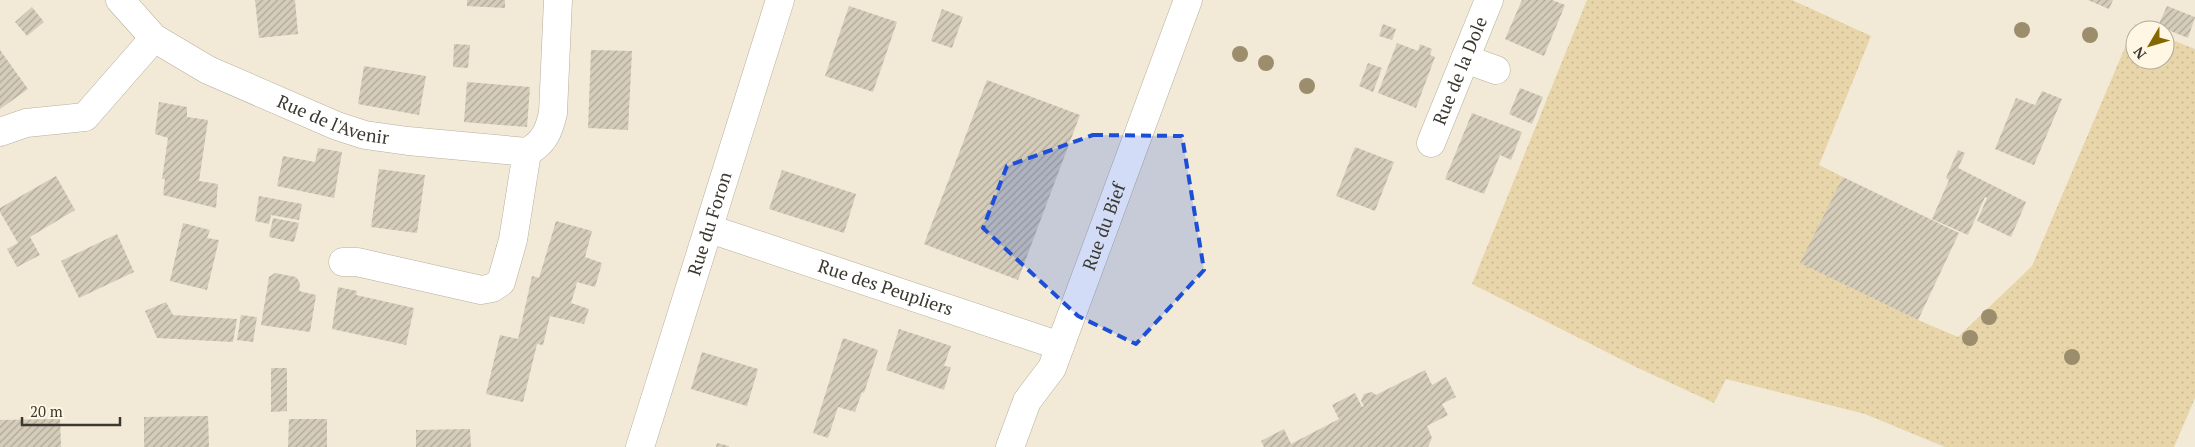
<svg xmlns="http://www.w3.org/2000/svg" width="2195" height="447" font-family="'PT Serif',serif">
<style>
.grass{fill:url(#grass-dots)}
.building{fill:url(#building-hatch)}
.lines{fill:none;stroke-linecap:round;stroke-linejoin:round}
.minor-casing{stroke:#b6af9d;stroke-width:29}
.minor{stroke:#fff;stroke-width:28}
.tree{fill:#9c8e6c}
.marked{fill:#1d4ed8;fill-opacity:0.2;stroke:#1d4ed8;stroke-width:4;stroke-dasharray:10 6;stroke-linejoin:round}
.labels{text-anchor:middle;stroke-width:4;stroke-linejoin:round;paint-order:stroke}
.street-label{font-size:18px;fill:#3b3830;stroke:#fff7e4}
</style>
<defs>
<pattern id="grass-dots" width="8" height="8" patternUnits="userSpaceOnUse" patternTransform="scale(1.25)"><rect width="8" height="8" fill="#e8d6aa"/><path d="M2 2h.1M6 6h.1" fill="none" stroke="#c8b893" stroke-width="1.8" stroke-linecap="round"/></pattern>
<pattern id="building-hatch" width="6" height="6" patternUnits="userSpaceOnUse" patternTransform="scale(1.25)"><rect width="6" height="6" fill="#d5cdba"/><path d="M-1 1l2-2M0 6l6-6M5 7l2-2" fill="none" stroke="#aea798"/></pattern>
</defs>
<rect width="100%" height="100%" fill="#f2ead7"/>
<polygon class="grass" points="1587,0 1792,0 1871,36 1819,165 1843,177 1801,263 1918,320 1958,337 2032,266 2135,24 2149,30 2135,30 2135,60 2165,60 2165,37 2195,49 2195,398 2174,447 1945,447 1865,414 1726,379 1714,403 1638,368 1472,284"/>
<g class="building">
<polygon points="255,0 295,0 298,34 259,38"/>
<polygon points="467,0 505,0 505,8 467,6"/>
<polygon points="1522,0 1552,0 1565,5 1544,56 1505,39"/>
<polygon points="2088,0 2113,0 2109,9"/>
<polygon points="849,6 897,22 873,92 825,76"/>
<polygon points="2167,6 2195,17 2188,38 2158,26"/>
<polygon points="32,7 44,22 27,36 15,22"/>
<polygon points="942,9 963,17 952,48 931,41"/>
<polygon points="1383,24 1396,29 1392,40 1379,36"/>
<polygon points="1397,43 1418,51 1420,44 1432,49 1430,55 1435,57 1416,108 1378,93"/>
<polygon points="454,44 470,45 468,68 453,67"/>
<polygon points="0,50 28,89 0,109"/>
<polygon points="591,50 632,51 628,130 588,128"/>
<polygon points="1368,63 1382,68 1373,92 1359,86"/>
<polygon points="364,66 426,76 419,115 358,104"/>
<polygon points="987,80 1080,115 1018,280 924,244"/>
<polygon points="467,82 530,87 527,127 464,122"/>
<polygon points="1520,88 1543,97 1532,124 1509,114"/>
<polygon points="2042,91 2062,99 2034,165 1995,149 2016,98 2035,105"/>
<polygon points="159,102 187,107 187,117 208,120 199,181 218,184 216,208 163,195 165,179 162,179 168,138 155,134"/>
<polygon points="1472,113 1522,132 1511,160 1500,155 1484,194 1445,179"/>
<polygon points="1355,147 1394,162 1375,211 1336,196"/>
<polygon points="318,148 342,152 334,198 277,186 283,156 315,162"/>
<polygon points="1958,150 1965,153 1958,168 2026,202 2011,237 1977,221 1987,198 1985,197 1968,235 1932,219 1949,180 1946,178"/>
<polygon points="379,169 425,175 417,233 371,227"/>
<polygon points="782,170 856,194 844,233 769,209"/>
<polygon points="56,176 75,210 30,237 40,255 17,267 7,249 18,243 0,212 0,208"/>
<polygon points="1843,177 1959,233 1918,320 1800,263"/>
<polygon points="259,196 302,204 299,220 271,215 269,224 255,221"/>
<polygon points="273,218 299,223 294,242 269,237"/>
<polygon points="556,221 592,231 585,257 602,263 595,287 577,282 575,290 571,303 589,309 584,324 550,316 543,345 537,344 523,402 486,394 500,335 518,339 532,276 539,278"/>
<polygon points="183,223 210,230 207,238 219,240 207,290 170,281"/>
<polygon points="117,234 134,272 79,298 61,261"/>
<polygon points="275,273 296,277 300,283 299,291 316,295 310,332 261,325 269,277"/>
<polygon points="338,287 357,291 356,295 414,308 406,345 332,329"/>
<polygon points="166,302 173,315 237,319 233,342 157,338 145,311"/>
<polygon points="241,315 257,317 253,342 237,340"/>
<polygon points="899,329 951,346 944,366 951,367 944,390 886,370"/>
<polygon points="843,338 878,350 864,393 862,392 855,412 838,407 828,438 813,433"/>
<polygon points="702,352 758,369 747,406 691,389"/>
<polygon points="271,368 287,368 287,411 271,412"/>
<polygon points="1425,370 1432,385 1446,377 1456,397 1442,404 1448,415 1427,426 1432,438 1428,447 1264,447 1261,441 1284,429 1291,444 1339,419 1332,405 1355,393 1362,407 1364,406 1361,401 1364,394 1372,392 1376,395"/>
<polygon points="208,416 209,447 144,447 144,417"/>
<polygon points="60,419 61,447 0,447 0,420"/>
<polygon points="289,419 327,419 327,447 288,447"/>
<polygon points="470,429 471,447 416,447 416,430"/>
<polygon points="717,443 729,446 729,447 716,447"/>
</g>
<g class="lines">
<g class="minor-casing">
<g id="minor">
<path id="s1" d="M 120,0 L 154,38 L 208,70 L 337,126 L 365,135 L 408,141 L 527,152 C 544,143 549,131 553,113 L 558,0"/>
<polyline points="1465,59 1496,70"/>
<polyline points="0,132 26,123 85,117 154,38"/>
<path id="s2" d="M 1431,143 L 1489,0"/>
<path id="s3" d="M 710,229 L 1060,346"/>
<polyline points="343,262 357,262 481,290 492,288 501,282 513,240 527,152"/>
<path id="s4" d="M 640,447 L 780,0"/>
<path id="s5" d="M 1010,447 L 1027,401 L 1052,368 L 1188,0"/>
</g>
</g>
<use href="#minor" class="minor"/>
</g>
<g class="tree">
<circle cx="2022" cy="30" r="8"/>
<circle cx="2090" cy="35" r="8"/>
<circle cx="1240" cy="54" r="8"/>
<circle cx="1266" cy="63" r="8"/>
<circle cx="1307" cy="86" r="8"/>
<circle cx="1989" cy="317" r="8"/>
<circle cx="1970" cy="338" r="8"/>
<circle cx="2072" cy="357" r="8"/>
</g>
<path class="marked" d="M 1093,135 L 1182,136 L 1204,270 L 1136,344 L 1078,316 L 983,228 L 1007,166 Z"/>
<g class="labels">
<g class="street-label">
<text dy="6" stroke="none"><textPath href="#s2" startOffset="78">Rue de la Dole</textPath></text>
<text dy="6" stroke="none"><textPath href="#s1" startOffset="249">Rue de l'Avenir</textPath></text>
<text dy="6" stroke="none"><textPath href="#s4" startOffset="234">Rue du Foron</textPath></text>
<text dy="6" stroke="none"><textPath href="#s5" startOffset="241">Rue du Bief</textPath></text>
<text dy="6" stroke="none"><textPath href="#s3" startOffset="185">Rue des Peupliers</textPath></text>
</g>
</g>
<g transform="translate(2150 45) rotate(232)"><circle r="24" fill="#fff7e4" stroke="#b1ab9c"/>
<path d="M0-4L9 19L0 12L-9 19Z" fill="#856701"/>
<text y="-8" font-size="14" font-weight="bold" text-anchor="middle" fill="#3b3830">N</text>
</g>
<path d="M22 417v8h98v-8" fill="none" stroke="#3b3830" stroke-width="2.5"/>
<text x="30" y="417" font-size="15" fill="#3b3830" stroke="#fff7e4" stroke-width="4" paint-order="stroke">20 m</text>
</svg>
